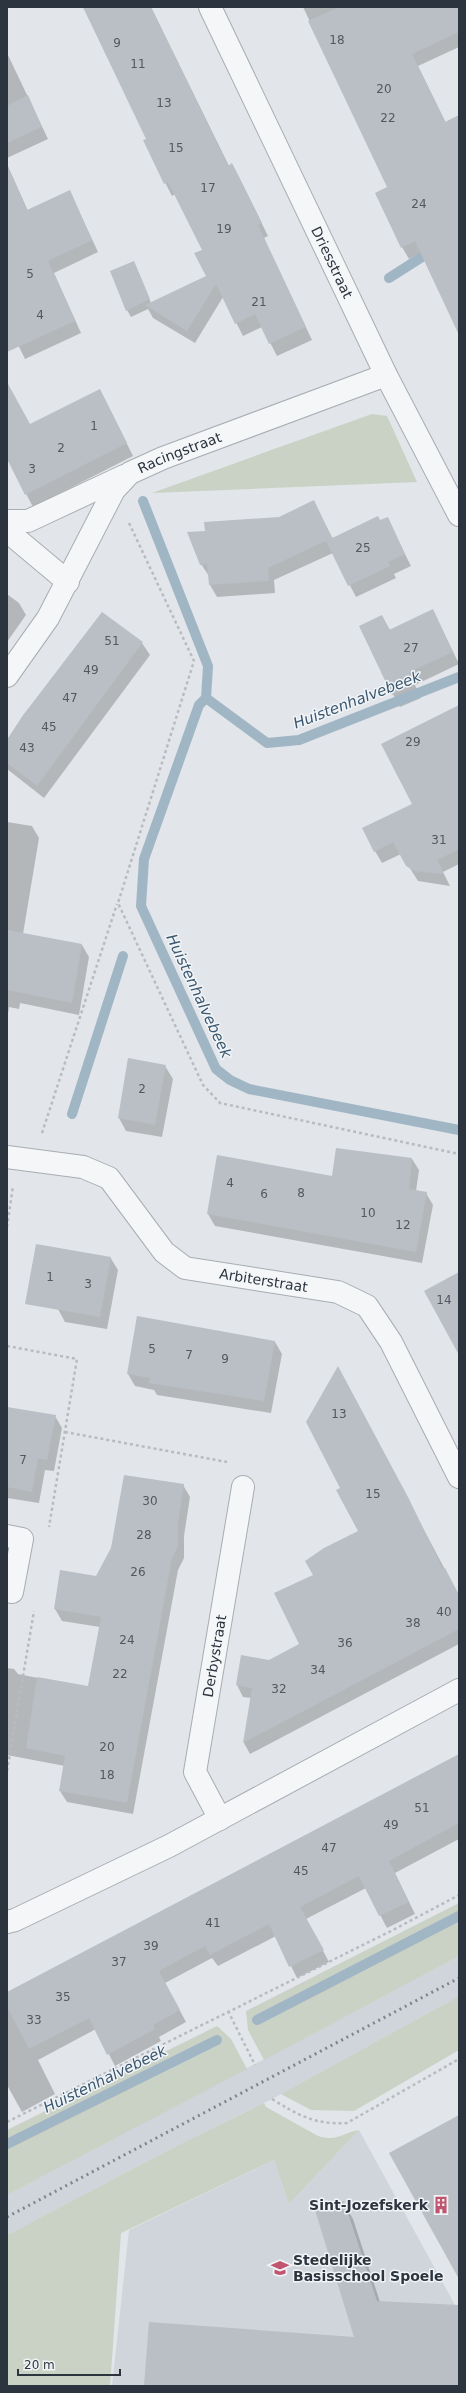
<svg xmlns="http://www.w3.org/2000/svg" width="466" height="2393" font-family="'DejaVu Sans',sans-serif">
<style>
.built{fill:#d0d5db}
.green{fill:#c9d2c4}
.shadow{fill:#0003}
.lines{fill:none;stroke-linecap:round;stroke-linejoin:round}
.stream{stroke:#a1b6c5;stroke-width:10}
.building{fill:#babfc5}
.street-casing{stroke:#a8adb3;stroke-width:24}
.path{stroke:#b8bcc0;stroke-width:2.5;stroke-dasharray:3 3;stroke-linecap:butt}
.street{stroke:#f4f6f8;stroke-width:22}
.rail{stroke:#7d8691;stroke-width:3;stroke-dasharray:2 4;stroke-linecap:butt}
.labels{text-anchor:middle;stroke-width:3;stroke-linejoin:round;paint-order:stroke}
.number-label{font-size:12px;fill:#505860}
.street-label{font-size:14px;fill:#2c353f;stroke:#f1f4f7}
.poi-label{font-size:14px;font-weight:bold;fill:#2c353f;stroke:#f1f4f7;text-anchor:end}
.water-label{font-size:15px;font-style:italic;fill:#3a576f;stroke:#f1f4f7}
</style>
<rect width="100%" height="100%" fill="#e2e5e9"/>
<g class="built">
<polygon points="459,1956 459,1996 272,2099 186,2141 7,2235 7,2195"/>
<polygon points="359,2130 455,2305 459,2386 112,2386 129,2230 274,2160 289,2204"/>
</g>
<g class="green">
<polygon points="372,414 387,416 417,482 152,493"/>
<polygon points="459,1903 459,1956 264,2060 248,2030 246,2011"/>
<polygon points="459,1996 459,2050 354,2111 311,2110 281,2094"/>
<polygon points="217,2026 231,2039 247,2069 7,2195 7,2130"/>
<path d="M 264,2103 L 266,2107 L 318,2136 C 338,2142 342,2133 359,2130 L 289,2204 L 274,2160 L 121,2233 L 110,2386 L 7,2386 L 7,2235 L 186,2141 Z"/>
</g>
<g class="shadow">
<polygon points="83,7 151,7 229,166 232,165 239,177 268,236 264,238 312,340 277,356 262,327 243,336 223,297 195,343 153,318 148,309 131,317 127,310 134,262 151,303 207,277 203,250 175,194 172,196 144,141 148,139"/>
<polygon points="303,7 459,7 459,47 418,66 446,123 459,116 459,333 421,253 409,259 402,247 389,188"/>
<polygon points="7,53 48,139 7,158"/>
<polygon points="7,164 28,211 70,192 98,252 54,273 81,333 25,359 7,322"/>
<polygon points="7,383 30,425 106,402 133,456 33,507 7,457"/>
<polygon points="320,514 333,539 387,518 411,566 394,574 396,578 356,597 333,553 274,580 275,593 217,597 210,585 209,576 201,564 206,532 279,518"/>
<polygon points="7,594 19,603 26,615 7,642"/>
<polygon points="382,616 390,630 439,623 459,664 415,685 421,698 400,707 393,694"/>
<polygon points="142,643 150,655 44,798 7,769 7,740 24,714"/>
<polygon points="459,706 459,864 443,872 450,886 418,881 401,854 382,863 375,851 413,805"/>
<polygon points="7,822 32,826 39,838 23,934 82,945 89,957 79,1015 20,1003 19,1009 9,1007 7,1021"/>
<polygon points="129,1059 165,1066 173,1079 162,1137 126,1131 119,1118"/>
<polygon points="412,1159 419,1170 416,1191 426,1193 433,1205 422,1263 215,1226 208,1214 332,1178"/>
<polygon points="110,1257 118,1270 107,1329 65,1322 58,1309"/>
<polygon points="275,1342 282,1354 271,1413 157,1395 154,1390 135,1386 128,1374"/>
<polygon points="344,1379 459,1596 459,1644 250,1754 244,1743 251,1698 243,1697 237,1685 242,1656 269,1661 301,1645 314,1575 360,1531 341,1489"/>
<polygon points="7,1408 55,1416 62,1428 54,1471 45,1470 39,1503 7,1498"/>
<polygon points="183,1485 190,1497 184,1536 184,1558 178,1570 133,1814 67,1802 60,1791 65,1766 7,1755 7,1668 14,1669 18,1674 88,1688 100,1627 62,1621 55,1609 96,1577"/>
<polygon points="459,1756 459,1839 395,1873 415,1914 387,1928 366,1888 306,1919 329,1962 297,1978 276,1936 218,1966 212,1958 165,1983 186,2022 159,2037 161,2041 115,2066 96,2029 38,2060 55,2094 22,2112 7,2085 7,1993"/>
<polygon points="343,2202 353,2219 380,2302 459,2306 459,2386 145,2386 356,2339"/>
</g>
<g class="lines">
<g class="stream">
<polyline points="389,278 433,250"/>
<polyline points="143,501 208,666 206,698"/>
<polyline points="459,677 299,740 267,743 206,698 199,705 144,859 141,906 216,1069 230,1080 249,1089 459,1130"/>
<polyline points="72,1114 123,956"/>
<polyline points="257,2020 459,1916"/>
<polyline points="7,2144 217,2040"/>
</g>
</g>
<g class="building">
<polygon points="83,7 151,7 228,166 232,163 262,223 258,225 306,327 269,344 255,314 235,324 216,284 187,331 145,305 206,276 194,253 202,250 168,182 164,184 143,140 146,139"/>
<polygon points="339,7 459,7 459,32 412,54 445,122 459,115 459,335 415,241 401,248 375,193 387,187 308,21"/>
<polygon points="28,95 42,127 7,143 7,106"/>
<polygon points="7,165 27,210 70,190 92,240 48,261 75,321 7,352"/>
<polygon points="134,261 150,299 126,311 110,271"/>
<polygon points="7,382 30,424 100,389 127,443 25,495 7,459"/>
<polygon points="314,500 332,538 268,568 269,581 209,585 207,564 200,565 187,532 205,531 204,522 279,517"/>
<polygon points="378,516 380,520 388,517 405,554 388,562 390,566 348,586 326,541"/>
<polygon points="433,609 453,652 409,672 414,685 392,695 359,626 382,615 389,630"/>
<polygon points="102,612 143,642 37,786 7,763 7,740 24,714"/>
<polygon points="459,705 459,849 437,860 444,874 414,871 406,866 393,842 374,852 362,828 412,804 381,744"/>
<polygon points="7,930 82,944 72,1003 7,990"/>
<polygon points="128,1058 166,1065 155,1125 118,1118"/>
<polygon points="336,1148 412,1158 409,1189 427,1192 416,1252 207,1214 217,1155 332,1176"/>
<polygon points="36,1244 111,1257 100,1317 25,1304"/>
<polygon points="459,1272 459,1355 424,1291"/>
<polygon points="137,1316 275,1341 264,1401 149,1383 150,1378 127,1374"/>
<polygon points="338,1366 409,1499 443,1569 445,1568 459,1595 459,1629 243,1743 252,1688 236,1685 241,1655 269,1660 299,1644 274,1593 313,1575 305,1561 324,1548 358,1531 336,1490 340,1488 306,1422"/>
<polygon points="7,1407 56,1415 47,1460 38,1458 32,1492 7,1487"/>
<polygon points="124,1475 184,1484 178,1523 178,1546 172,1558 127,1803 59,1791 65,1756 26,1748 37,1677 88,1686 101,1617 54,1609 60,1570 96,1576 111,1548"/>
<polygon points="459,1754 459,1823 389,1861 409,1902 379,1916 359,1876 300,1907 324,1950 289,1967 269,1924 210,1955 205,1946 159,1971 180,2010 153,2025 155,2029 107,2055 89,2018 29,2049 7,2007 7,1992"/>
<polygon points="459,2115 459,2279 389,2153"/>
<polygon points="344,2201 377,2301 459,2305 459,2386 144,2386 149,2322 354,2337 315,2210"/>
</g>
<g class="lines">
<g class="street-casing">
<g id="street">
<path id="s1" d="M 210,7 L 386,375 L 459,515"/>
<polyline points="7,521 28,521 124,476"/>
<polyline points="7,531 68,582"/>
<path id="s2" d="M 7,676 L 48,618 L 114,490 L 130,473 L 163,458 L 386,375"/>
<path id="s3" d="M 7,1157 L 83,1167 L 109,1178 L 164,1252 L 185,1268 L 338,1292 L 367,1306 L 391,1342 L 459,1477"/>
<polyline points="7,1536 22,1539 12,1592 7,1591"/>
<path id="s4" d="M 220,1819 L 195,1772 L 243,1487"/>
<polyline points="7,1922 15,1920 169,1846 459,1690"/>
</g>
</g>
<g class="path">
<polyline points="129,523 194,661 118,903 203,1085 220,1103 459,1154"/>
<polyline points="42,1133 117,904"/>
<polyline points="7,1227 13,1186"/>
<polyline points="7,1346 77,1359 49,1527"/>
<polyline points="65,1432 227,1462"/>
<polyline points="7,1771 34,1611"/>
<polyline points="228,2011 255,2065"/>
<path d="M 272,2099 C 298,2115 315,2125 347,2123 L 459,2059"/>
<polyline points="7,2122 391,1931 459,1895"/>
</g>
<use href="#street" class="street"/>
<polyline class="rail" points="7,2217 459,1978"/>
</g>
<defs>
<g id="building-bare" transform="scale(1.38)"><path d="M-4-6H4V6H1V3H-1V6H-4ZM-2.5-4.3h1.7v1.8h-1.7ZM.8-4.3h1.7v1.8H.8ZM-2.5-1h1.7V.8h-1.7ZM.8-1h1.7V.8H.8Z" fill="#c1546e" stroke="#f1f4f7" stroke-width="2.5" paint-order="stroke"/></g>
<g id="school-bare" transform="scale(1.38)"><path d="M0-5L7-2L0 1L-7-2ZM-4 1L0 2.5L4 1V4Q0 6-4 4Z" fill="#c1546e" stroke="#f1f4f7" stroke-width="2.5" paint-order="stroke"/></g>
</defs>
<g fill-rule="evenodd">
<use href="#building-bare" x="441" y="2205"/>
<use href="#school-bare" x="280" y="2268"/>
</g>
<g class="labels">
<g class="number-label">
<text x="337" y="44">18</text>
<text x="117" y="47">9</text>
<text x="138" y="68">11</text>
<text x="384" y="93">20</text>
<text x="164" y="107">13</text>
<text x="388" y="122">22</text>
<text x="176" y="152">15</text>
<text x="208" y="192">17</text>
<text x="419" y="208">24</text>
<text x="224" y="233">19</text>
<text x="30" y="278">5</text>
<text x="259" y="306">21</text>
<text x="40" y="319">4</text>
<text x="94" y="430">1</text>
<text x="61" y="452">2</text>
<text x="32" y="473">3</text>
<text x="363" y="552">25</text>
<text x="112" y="645">51</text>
<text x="411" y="652">27</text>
<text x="91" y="674">49</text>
<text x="70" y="702">47</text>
<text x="49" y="731">45</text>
<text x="413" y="746">29</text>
<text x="27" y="752">43</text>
<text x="439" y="844">31</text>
<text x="142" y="1093">2</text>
<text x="230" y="1187">4</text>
<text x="301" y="1197">8</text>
<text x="264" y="1198">6</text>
<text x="368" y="1217">10</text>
<text x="403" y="1229">12</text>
<text x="50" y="1281">1</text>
<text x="88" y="1288">3</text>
<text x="444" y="1304">14</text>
<text x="152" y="1353">5</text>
<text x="189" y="1359">7</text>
<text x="225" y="1363">9</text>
<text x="339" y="1418">13</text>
<text x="23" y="1464">7</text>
<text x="373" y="1498">15</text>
<text x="150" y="1505">30</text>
<text x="144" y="1539">28</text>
<text x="138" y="1576">26</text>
<text x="444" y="1616">40</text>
<text x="413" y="1627">38</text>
<text x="127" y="1644">24</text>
<text x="345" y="1647">36</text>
<text x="318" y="1674">34</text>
<text x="120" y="1678">22</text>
<text x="279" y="1693">32</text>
<text x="107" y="1751">20</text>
<text x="107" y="1779">18</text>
<text x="422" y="1812">51</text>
<text x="391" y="1829">49</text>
<text x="329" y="1852">47</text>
<text x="301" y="1875">45</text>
<text x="213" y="1927">41</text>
<text x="151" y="1950">39</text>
<text x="119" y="1966">37</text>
<text x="63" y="2001">35</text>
<text x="34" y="2024">33</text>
</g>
<g class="street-label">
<text dy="5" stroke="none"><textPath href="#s1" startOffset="283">Driesstraat</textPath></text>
<text dy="5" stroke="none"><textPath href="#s2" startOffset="292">Racingstraat</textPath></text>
<text dy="5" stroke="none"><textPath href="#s3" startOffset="303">Arbiterstraat</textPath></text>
<text dy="5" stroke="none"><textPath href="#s4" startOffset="171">Derbystraat</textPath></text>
</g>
<g class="poi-label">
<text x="428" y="2210">Sint-Jozefskerk</text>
<text x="293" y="2265" text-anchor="start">Stedelijke<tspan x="293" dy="16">Basisschool Spoele</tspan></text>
</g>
<g class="water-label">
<text transform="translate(357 700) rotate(-21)" y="5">Huistenhalvebeek</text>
<text transform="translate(199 996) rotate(65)" y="5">Huistenhalvebeek</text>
<text transform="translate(105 2079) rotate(-26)" y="5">Huistenhalvebeek</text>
</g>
</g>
<rect width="466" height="2393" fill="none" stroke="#2c353f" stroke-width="16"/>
<path d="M18 2369v6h102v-6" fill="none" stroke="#2c353f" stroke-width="2"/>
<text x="24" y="2369" font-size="12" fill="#2c353f" stroke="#f1f4f7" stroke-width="3" paint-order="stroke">20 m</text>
</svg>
